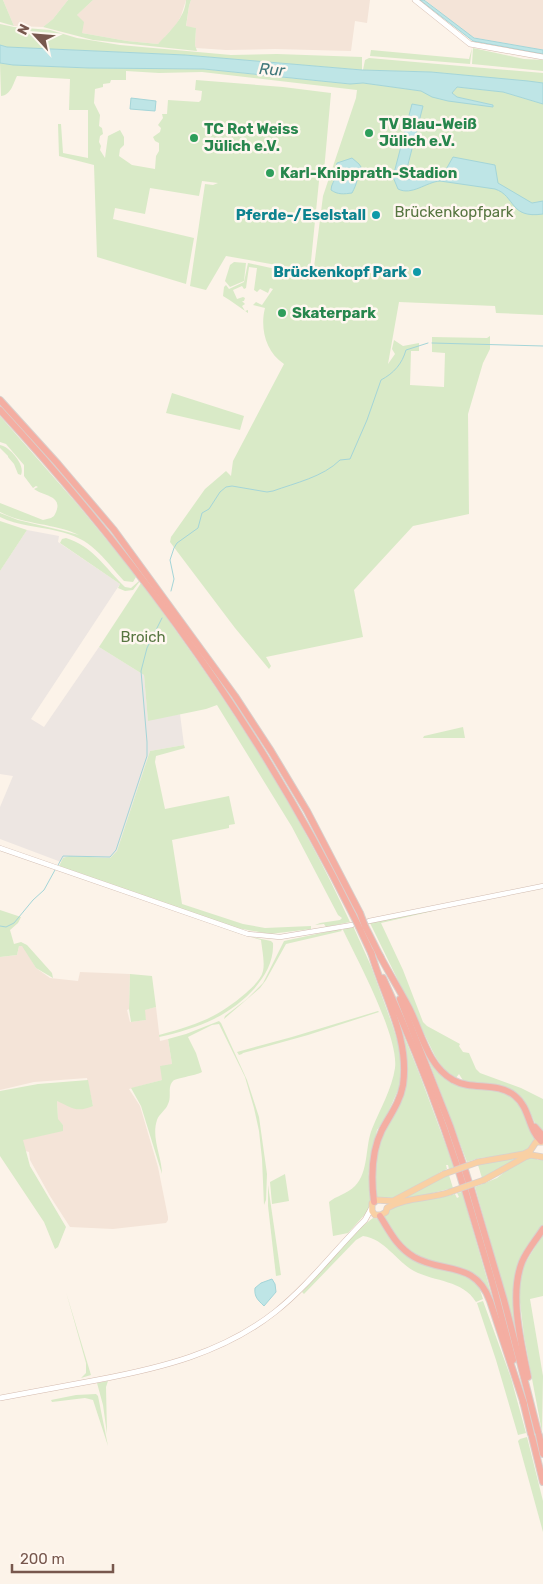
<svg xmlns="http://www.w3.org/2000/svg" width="543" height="1584" font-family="Rubik,sans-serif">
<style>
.residential{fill:#f4e4d8}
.industrial{fill:#ede6e2}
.green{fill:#d9eac7}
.water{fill:#bee5e6;stroke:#a4d5d8}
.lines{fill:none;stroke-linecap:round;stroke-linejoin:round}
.stream{stroke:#a4d5d8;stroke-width:1}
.tertiary-casing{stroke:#d1bcb1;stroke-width:5.5}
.secondary-casing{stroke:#d4bbaf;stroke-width:6}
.primary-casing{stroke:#d9d0cd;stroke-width:7}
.motorway-casing{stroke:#d9d0cd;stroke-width:8}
.tertiary{stroke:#fff;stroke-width:4.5}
.secondary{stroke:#fff;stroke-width:5}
.primary{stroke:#f9d0a4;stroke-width:5.5}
.motorway{stroke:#f4aea2;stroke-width:6}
.primary-bridge-casing{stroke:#d9d0cd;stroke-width:7;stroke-linecap:butt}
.motorway-bridge-casing{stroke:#d9d0cd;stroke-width:8;stroke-linecap:butt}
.primary-bridge{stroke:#f9d0a4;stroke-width:5.5}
.motorway-bridge{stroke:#f4aea2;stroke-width:6}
.leisure-dot{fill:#2e9e5b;stroke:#fff7f0;stroke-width:2}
.culture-dot{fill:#0f9aa8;stroke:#fff7f0;stroke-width:2}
.labels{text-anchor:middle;stroke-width:5;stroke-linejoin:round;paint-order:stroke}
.leisure-label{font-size:15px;font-weight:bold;fill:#27864d;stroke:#fff7f0;text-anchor:start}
.park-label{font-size:15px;fill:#577641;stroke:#fff7f0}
.culture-label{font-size:15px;font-weight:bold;fill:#0d838f;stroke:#fff7f0;text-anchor:end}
.water-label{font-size:16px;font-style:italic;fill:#40787b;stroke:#fff7f0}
</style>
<rect width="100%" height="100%" fill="#fcf3e9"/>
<g class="residential">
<polygon points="3,0 68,0 53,19 43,27 14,26"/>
<polygon points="93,0 186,0 181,16 176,25 158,44 127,41 82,33 77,15"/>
<polygon points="191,0 370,0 367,23 355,21 351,51 275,49 226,50 196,48 195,45 196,28 186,27 189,6"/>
<polygon points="425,0 543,0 543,50 476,38 470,36"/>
<polygon points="19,946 23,946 36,968 50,978 78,981 80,972 130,974 129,1009 127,1010 130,1022 146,1020 144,1010 156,1007 160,1041 168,1039 172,1064 162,1080 129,1089 140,1106 158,1167 168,1217 168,1220 166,1223 113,1229 70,1227 50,1196 30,1160 29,1152 25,1151 22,1139 63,1125 58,1120 57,1101 93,1106 87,1078 34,1082 0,1090 0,957 17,955"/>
</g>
<polygon class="industrial" points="27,530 59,536 58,542 120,584 31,719 44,727 99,647 144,675 148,720 180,714 184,745 150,751 117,851 110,858 69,856 63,858 61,862 0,839 0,807 13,776 0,774 0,571"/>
<g class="green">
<polygon points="0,0 3,0 14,26 0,22"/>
<path d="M 68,0 L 93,0 L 77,15 L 84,22 L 82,33 L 127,41 L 158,44 C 170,31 185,18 186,0 L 191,0 L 189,6 L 186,26 L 196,28 L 195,45 L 197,51 L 93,40 L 43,27 L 53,19 Z"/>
<polygon points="0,24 14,27 50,30 77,38 120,45 231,55 277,54 362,57 362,70 185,55 7,47 0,45"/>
<polygon points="472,48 470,64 370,56 371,50 469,59"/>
<polygon points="473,48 524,59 543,60 543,71 472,64"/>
<polygon points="369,58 543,73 543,83 431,72 363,70 365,60"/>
<path d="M 0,63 L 13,65 L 89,68 L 204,69 L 349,84 L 363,83 L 422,91 L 439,99 L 493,105 L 457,97 L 452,93 L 457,87 L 503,92 L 543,104 L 543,315 L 496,313 L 495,306 L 399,302 L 388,364 L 395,354 L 392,349 L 394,340 L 403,346 L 419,343 L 419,351 L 411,351 L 410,385 L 444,387 L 445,353 L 432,352 L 432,337 L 487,338 L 490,336 L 490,349 L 483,363 L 468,414 L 469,514 L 413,526 L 354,590 L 363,637 L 266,657 L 271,666 L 269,669 L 235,628 L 170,542 L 171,537 L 205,489 L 226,471 L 231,476 L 233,461 L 284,364 C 265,352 260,327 265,308 L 253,305 L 256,302 L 262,305 L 273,289 L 270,288 L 268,293 L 260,289 L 257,292 L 254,290 L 257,268 L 249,267 L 246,288 L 244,289 L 242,286 L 233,290 L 237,299 L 243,297 L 245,298 L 244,301 L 242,301 L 245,304 L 242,306 L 245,311 L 248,310 L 248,313 C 239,307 232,301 223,296 L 224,287 L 226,285 L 229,289 L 244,282 L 248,263 L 303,275 L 307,277 L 313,275 L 323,196 L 356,98 L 357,90 L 202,72 L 159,73 L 126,71 L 126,80 L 111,80 L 110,83 L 103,84 L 103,87 L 95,89 L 94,103 L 100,115 L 99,126 L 102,128 L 103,134 L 100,136 L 99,142 L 101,146 L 100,150 L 105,158 L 108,136 L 120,130 L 124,137 L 124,145 L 120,149 L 119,156 L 132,165 L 155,169 L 156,156 L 159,151 L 159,143 L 155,141 L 153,137 L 160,132 L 161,128 L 158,125 L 163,118 L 162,114 L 167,114 L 168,100 L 199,102 L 201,100 L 202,91 L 195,90 L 196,80 L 283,87 L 331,93 L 324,171 L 320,171 L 310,271 L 226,256 L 206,290 L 190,286 L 205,184 L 213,185 L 218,183 L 202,181 L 199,196 L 150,188 L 145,214 L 115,208 L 113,219 L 194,238 L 186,284 L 97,257 L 94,165 L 59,156 L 58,124 L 61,124 L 63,153 L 88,158 L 88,110 L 69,110 L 70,79 L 17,76 C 13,84 11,95 1,96 Z"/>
<polygon points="234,262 246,263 244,281 230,287 225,281 230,265"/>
<polygon points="172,393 244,416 240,430 166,413"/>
<path d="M 0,416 L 78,505 L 133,572 L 136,577 L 133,582 L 124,581 C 102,557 92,538 57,531 C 37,526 18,526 0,517 L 0,513 L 18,520 L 60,530 L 79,535 C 54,523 25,525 0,512 L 0,503 L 43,520 L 51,518 L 54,516 C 66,495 44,497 34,489 L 38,487 L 36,486 L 33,488 L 24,476 L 24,465 L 6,444 L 0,442 Z"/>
<path d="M 0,445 C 9,446 26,465 21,475 L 18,474 L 14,464 L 8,457 L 8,456 L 0,448 Z"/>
<polygon points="0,521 27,530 0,571"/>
<path d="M 66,538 C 93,546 106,569 125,587 L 131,588 L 139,581 L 140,581 L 133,590 L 125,591 L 118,588 L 120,584 L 60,543 L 62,539 Z"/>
<path d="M 141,583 C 220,689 295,801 350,922 L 326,927 L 324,924 L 315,925 L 320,923 L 340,920 L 342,918 L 338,915 L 292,827 L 217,705 L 206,709 L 148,721 L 144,675 L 99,647 Z"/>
<polygon points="463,727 465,738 423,738 424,736"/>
<polygon points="184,745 185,748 156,756 155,762 165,809 229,796 235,824 229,825 229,828 172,840 182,904 243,924 265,928 311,926 311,929 270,934 237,928 59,866 63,858 69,856 110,858 117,851 150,751"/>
<polygon points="0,910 21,917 18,923 10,930 14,944 21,942 27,945 52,973 53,978 36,968 22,946 19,946 17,955 0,957"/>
<path d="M 432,910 L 433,911 L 381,923 L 403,970 L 423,1022 L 427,1026 L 460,1044 L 459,1046 L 463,1052 L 469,1053 L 476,1069 L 480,1073 L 521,1088 L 543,1099 L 543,1134 C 534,1125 532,1114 525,1104 C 517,1091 479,1086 464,1082 L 459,1074 L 455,1079 L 444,1070 L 435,1056 L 370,923 Z"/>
<path d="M 353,926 L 371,966 L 392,1024 L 400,1049 L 402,1072 L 399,1088 L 386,1117 L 377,1130 L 368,1177 L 371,1166 L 372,1197 L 368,1211 L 348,1233 L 333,1236 L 329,1202 C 336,1196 347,1194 355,1186 C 369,1172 365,1146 372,1129 C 380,1109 392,1089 395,1068 C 399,1037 358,961 343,930 L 344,928 Z"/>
<path d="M 218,927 L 252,937 L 271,941 L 273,943 C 275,977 241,1005 214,1019 C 197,1027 178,1033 159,1037 L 159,1035 C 196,1025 217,1018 246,993 C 252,987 261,980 263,971 C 265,963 262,949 261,940 Z"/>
<polygon points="340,929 342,931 286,944 266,980 260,988 224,1019 225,1016 247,999 263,983 284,941"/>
<polygon points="130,974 152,976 156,1007 145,1010 146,1020 131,1022 129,1009"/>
<polygon points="378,1011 379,1012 308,1035 243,1053 242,1054 239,1055 237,1052 292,1037"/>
<path d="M 219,1021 L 221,1023 L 247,1080 L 259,1117 L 267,1174 L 266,1200 L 264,1205 L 262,1159 L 259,1131 L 254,1108 L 245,1077 L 219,1024 L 212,1025 L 188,1037 L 196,1053 L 202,1072 C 195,1076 175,1078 173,1081 C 167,1087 172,1097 168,1104 C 166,1110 159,1114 157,1120 C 151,1138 162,1157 162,1174 L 141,1106 L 131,1088 L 162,1080 L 160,1066 L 172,1064 L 168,1039 L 186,1034 Z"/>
<path d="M 398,1021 L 419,1073 L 454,1167 L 449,1169 L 448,1165 L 446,1165 L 447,1169 C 430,1176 412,1194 395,1199 C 389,1200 382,1197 375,1198 L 373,1186 L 376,1152 L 404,1086 Z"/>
<polygon points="415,1025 447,1079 501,1091 517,1100 537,1140 528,1150 514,1155 480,1158 467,1162"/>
<path d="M 88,1080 L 93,1106 C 76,1113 73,1108 57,1101 L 58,1119 L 63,1125 L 63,1131 L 23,1140 L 30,1166 L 66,1227 L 58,1247 L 55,1249 L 44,1222 L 0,1156 L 0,1091 L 38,1084 Z"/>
<polygon points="525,1155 482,1178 478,1165"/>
<polygon points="533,1157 538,1160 543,1160 543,1227 518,1268 516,1332 475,1187 497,1178 520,1160"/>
<polygon points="285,1174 289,1201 272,1204 270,1182"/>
<polygon points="449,1175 453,1188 395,1202 445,1176"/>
<polygon points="268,1185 281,1275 276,1276 268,1206"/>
<polygon points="462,1192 506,1345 490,1296 475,1278 429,1262 403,1248 383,1217 391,1208 415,1201 439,1198 455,1194 457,1198 459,1197 457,1193"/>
<path d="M 373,1218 L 379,1219 L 395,1244 L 405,1253 L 452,1269 L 473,1280 L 479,1287 L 483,1299 L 476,1302 C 463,1280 435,1282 414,1271 C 396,1261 385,1239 363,1236 L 356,1240 L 304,1294 L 302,1292 L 360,1228 Z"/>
<polygon points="543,1234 543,1296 530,1299 543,1376 542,1432 524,1336 519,1294 520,1279 524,1265"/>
<polygon points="66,1292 91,1375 81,1378 86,1373 86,1363"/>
<polygon points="483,1301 511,1378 526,1433 518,1435 496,1360 477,1303"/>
<polygon points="108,1381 106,1387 107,1434 103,1405 97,1383"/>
<polygon points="96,1394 98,1396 108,1446 93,1400 85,1398 52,1402 51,1400 76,1395"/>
<polygon points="527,1437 543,1501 543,1532 518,1441 520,1439"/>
</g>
<g class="water">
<polygon points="420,0 424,0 474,38 543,50 543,54 473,41"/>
<polygon points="0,45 7,47 185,55 362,70 431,72 528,81 543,83 543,104 503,92 457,87 452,93 457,97 493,105 493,107 448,101 432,97 421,91 363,83 350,84 204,69 89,68 13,65 0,63"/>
<polygon points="131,98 156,101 155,111 130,109"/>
<path d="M 412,104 L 423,106 L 404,180 L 444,173 L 453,157 L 495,165 L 498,183 L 532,203 L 543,201 L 543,214 C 509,219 516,196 495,189 L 440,181 C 426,182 412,196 398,189 L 393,177 Z"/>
<path d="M 352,158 L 359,164 L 361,167 C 358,176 357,184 352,193 C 344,194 338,195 331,190 C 331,184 335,181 336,175 C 336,170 335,168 337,163 Z"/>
<path d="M 272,1279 L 275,1284 L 276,1292 L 264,1306 C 258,1300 254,1297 255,1288 L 261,1283 Z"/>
</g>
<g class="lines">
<g class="stream">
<polyline points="432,343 543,346"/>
<path d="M 171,591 L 174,579 L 170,560 L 174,548 L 177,543 L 198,528 L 202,513 L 209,509 L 220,492 L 226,487 L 232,486 L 267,492 L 273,491 C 295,483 323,477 340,460 L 350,459 L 367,420 L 381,380 C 394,373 402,364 406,350 L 428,343"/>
<polyline points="57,867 63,856 110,857 116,850 147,756 147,742 141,671 147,648 162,618"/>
<polyline points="0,926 6,927 14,923 33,900 44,890 55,870"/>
</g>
<g class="tertiary-casing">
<g id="tertiary">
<polyline points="0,848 248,934 280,937 352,925"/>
<polyline points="369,921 543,886"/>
</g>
</g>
<g class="secondary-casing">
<g id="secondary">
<polyline points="415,0 470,44 543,57"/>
<path d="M 0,1398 C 32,1392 64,1386 97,1380 C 161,1368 223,1353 275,1312 C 309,1285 334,1251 365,1220 L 371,1209"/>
</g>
</g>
<g class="primary-casing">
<g id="primary">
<polyline points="478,1162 524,1154 530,1151 536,1142 543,1142"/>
<path d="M 444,1174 L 393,1201 L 376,1200 L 372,1203 L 372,1211 L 375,1215 L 381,1215 L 386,1212 L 387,1208 C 406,1197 430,1199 450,1192"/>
<polyline points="484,1180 525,1157 531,1155 543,1157"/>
</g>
</g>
<g class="motorway-casing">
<g id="motorway">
<polyline points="0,400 58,464 114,530 235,696 271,751 307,811 360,913"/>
<path d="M 0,410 C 140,562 261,730 353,915"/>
<polyline points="365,926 381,958"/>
<polyline points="359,927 372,955"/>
<path d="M 371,952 C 383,996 410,1037 403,1085 C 400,1102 390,1115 382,1130 C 371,1152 371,1178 374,1202"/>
<path d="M 380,956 C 389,973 399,989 408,1006 C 421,1030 427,1066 453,1080 C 472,1091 497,1081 515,1096 C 530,1108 528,1129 541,1141"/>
<path d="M 383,978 C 411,1039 436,1102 457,1166"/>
<polyline points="400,999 450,1126 463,1164"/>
<polyline points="535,1127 543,1136"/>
<polyline points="465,1170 469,1183"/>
<polyline points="459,1172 463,1185"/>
<polyline points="471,1188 504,1300 538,1432"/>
<polyline points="465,1190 492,1281 513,1360"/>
<path d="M 380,1216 C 390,1232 397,1247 414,1257 C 443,1274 475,1260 490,1301 L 524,1404"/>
<path d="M 528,1377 C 521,1342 509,1295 522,1262 C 527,1250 536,1240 543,1229"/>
<polyline points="523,1401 531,1434"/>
<polyline points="539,1435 543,1454"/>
<polyline points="532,1437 543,1482"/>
</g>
</g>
<use href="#tertiary" class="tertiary"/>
<use href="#secondary" class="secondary"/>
<use href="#primary" class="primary"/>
<use href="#motorway" class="motorway"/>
<g class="primary-bridge-casing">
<g id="primary-bridge">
<polyline points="444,1174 478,1162"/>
<polyline points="450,1192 484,1180"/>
</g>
</g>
<g class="motorway-bridge-casing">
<g id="motorway-bridge">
<polyline points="360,913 365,926"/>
<polyline points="353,915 359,927"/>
</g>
</g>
<use href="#primary-bridge" class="primary-bridge"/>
<use href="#motorway-bridge" class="motorway-bridge"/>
</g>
<g class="leisure-dot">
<circle cx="369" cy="133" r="5"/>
<circle cx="194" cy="138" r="5"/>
<circle cx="270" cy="173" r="5"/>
<circle cx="282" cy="313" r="5"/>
</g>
<g class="culture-dot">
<circle cx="376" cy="215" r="5"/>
<circle cx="417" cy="272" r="5"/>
</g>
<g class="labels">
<g class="leisure-label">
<text x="379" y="129">TV Blau-Weiß<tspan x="379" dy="17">Jülich e.V.</tspan></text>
<text x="204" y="134">TC Rot Weiss<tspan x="204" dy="17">Jülich e.V.</tspan></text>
<text x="280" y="178">Karl-Knipprath-Stadion</text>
<text x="292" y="318">Skaterpark</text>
</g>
<g class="park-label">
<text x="454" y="217">Brückenkopfpark</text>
<text x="143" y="642">Broich</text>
</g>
<g class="culture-label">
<text x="366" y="220">Pferde-/Eselstall</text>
<text x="407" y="277">Brückenkopf Park</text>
</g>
<g class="water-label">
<text transform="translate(272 69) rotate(4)" y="6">Rur</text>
</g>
</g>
<g transform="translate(35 35) rotate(296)" stroke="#fff7f0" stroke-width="4" paint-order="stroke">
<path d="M0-4L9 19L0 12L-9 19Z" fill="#77574d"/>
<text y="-8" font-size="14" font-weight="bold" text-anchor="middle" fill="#77574d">N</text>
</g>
<path d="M12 1564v8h101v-8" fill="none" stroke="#77574d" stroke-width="2.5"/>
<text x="20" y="1564" font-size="15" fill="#77574d" stroke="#fff7f0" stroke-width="4" paint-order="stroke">200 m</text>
</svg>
